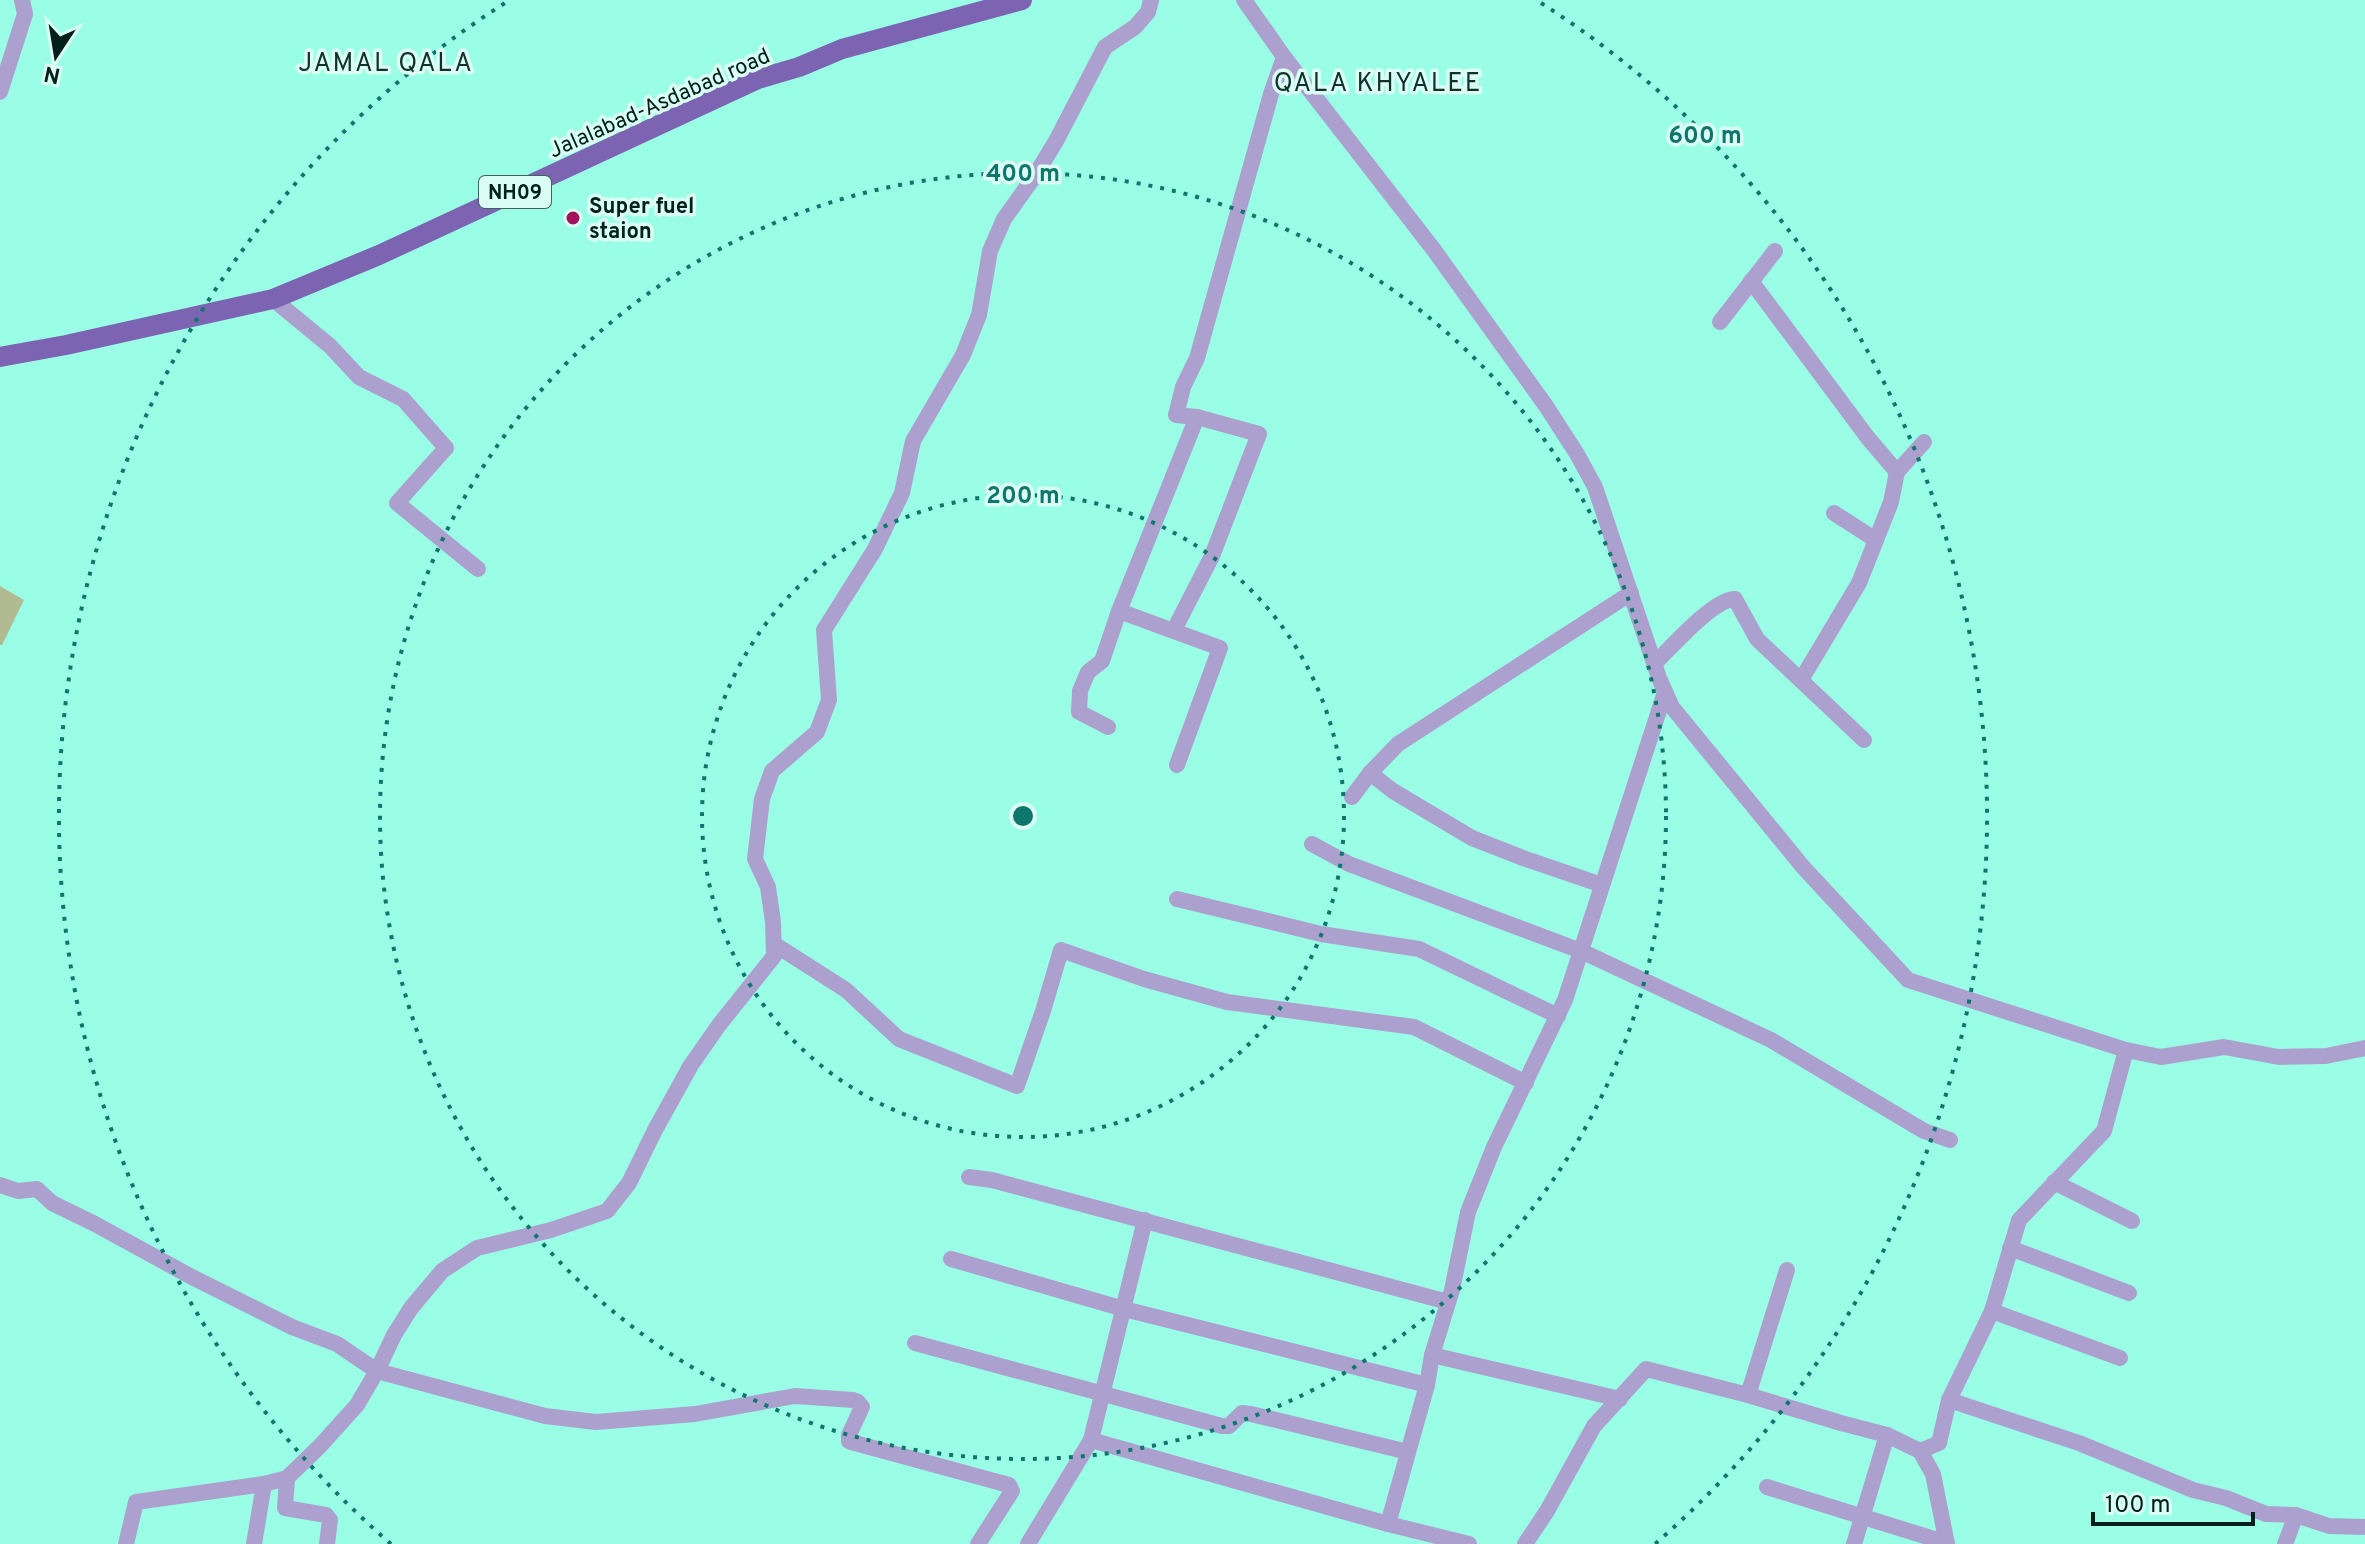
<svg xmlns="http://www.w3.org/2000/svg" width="2365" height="1544" font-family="Overpass,sans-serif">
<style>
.green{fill:#b2ba91}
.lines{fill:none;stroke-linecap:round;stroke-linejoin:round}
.minor{stroke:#aca1ce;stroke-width:16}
.major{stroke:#7c64b3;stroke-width:20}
.ring{fill:none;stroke:#0f766e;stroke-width:4;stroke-dasharray:4 8}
.poi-dot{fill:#a0125c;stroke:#dafef4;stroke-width:3}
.labels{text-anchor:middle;stroke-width:7;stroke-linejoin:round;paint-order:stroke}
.shield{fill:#dafef4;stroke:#41635b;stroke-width:2}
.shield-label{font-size:20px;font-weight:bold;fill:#002019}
.street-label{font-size:22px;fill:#002019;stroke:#dafef4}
.poi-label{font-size:22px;font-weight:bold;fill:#002019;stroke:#dafef4;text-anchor:start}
.quarter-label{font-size:26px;letter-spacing:2px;fill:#11312a;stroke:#dafef4}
.centre{fill:#0f766e;stroke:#dafef4;stroke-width:4}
.ring-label{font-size:24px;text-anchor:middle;font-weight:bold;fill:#0f766e;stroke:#dafef4;stroke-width:7;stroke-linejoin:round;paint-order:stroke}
</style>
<rect width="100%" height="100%" fill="#9afee6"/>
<polygon class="green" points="0,586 24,600 2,645 0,645"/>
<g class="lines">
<g class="minor">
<polyline points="1244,0 1284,57 1434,250 1546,406 1577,454 1595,487 1659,678 1672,707 1803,867 1908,980 2126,1050 2161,1057 2224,1047 2279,1057 2326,1056 2365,1048"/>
<polyline points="0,92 25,14 22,0"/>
<polyline points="1751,281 1868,438 1897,472"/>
<polyline points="273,299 330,346 359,377 403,399 446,448 397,503 478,569"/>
<polyline points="1720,322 1775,251"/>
<polyline points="1834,513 1876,540"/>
<polyline points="1119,611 1220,648 1177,765"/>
<polyline points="1174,630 1212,556 1259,434 1197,417 1176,415 1183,387 1197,358 1271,94 1284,57"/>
<path d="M 1654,664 C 1671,648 1713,599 1735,599 L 1757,639 L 1864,740"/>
<polyline points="1801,680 1859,583 1891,502 1897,472 1924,442"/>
<polyline points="1108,727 1079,712 1080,691 1088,672 1102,661 1119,611 1197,417"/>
<polyline points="1370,773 1393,791 1472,838 1523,858 1602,885"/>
<polyline points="1352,797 1370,773 1398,744 1631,593"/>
<polyline points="1312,844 1349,864 1581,951 1771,1040 1924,1131 1950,1140"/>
<polyline points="1177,899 1321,934 1419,949 1558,1016"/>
<polyline points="774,944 846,990 899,1039 1017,1086 1043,1011 1061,950 1144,979 1227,1002 1414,1027 1526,1083"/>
<polyline points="969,1177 992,1180 1448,1302"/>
<polyline points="2054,1182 2132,1221"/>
<polyline points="0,1185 18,1191 37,1189 52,1203 95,1224 190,1276 292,1327 337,1344 377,1371 545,1416 596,1422 695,1414 795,1396 853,1400 858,1402 862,1407 849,1435 849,1441 851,1442 1009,1485 1012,1491 978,1544"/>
<polyline points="2010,1248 2129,1293"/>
<polyline points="951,1259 1124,1309 1427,1385"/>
<polyline points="1992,1311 2120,1358"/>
<polyline points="915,1343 1222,1426 1229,1426 1242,1413 1251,1414 1408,1452"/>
<polyline points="1432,1355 1620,1399"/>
<polyline points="1748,1395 1787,1270"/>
<polyline points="1949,1400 2079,1443 2193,1490 2226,1498 2266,1514 2296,1515 2329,1526 2365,1527"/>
<polyline points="1091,1440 1388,1524"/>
<polyline points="1920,1451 1933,1474 1947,1544"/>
<polyline points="287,1478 285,1508 326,1515 330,1520 327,1544"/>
<polyline points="1767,1487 1947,1543"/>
<polyline points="126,1544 136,1502 264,1484 287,1478 320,1446 357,1405 377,1371 394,1335 411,1308 442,1271 477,1248 551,1230 607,1211 629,1183 655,1130 691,1065 719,1025 774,956 773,922 768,887 755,859 762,799 772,771 817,732 829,700 824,630 875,549 902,493 913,441 963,355 979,315 990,251 1004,219 1036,174 1056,141 1105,47 1135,27 1148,12 1151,0"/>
<polyline points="254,1544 264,1484"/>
<polyline points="1028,1544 1091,1440 1145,1220"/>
<polyline points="1469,1544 1388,1524 1427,1385 1432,1355 1452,1290 1468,1212 1494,1147 1565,1000 1665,692"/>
<polyline points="1525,1544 1547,1511 1594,1426 1646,1369 1748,1395 1841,1423 1887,1435 1920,1451 1939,1443 1949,1400 1992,1311 2019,1220 2104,1131 2126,1050"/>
<polyline points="1854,1544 1887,1435"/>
<polyline points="2285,1544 2296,1515"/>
</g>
<polyline class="major" points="0,357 66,345 273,299 379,255 758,79 799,67 842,49 1022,0"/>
</g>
<g class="ring">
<circle cx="1023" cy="816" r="321"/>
<circle cx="1023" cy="816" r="643"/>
<path d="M391 1544A964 964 0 0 1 505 3M1541 3A964 964 0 0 1 1655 1544"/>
</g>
<circle class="poi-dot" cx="573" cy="218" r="8"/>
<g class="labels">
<rect class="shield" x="479" y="176" width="72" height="32" rx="6"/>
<g class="shield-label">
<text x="515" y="199">NH09</text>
</g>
<g class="street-label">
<text transform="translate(659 102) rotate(-24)" y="8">Jalalabad-Asdabad road</text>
</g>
<g class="poi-label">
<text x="589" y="213">Super fuel<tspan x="589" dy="25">staion</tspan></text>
</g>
<g class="quarter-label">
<text x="386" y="71">JAMAL QALA</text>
<text x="1378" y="91">QALA KHYALEE</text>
</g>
</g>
<circle cx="1023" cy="816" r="12" class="centre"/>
<g class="ring-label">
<text x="1705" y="143">600 m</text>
<text x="1023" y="181">400 m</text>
<text x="1023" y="503">200 m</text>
</g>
<g transform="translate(56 56) rotate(192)" stroke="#dafef4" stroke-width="6" paint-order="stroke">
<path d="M0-6L14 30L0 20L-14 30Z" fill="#002019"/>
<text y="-12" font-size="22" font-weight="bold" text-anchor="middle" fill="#002019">N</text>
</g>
<path d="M2093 1512v12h160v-12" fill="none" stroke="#002019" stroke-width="4"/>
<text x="2105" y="1512" font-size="24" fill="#002019" stroke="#dafef4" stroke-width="6" paint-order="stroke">100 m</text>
</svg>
